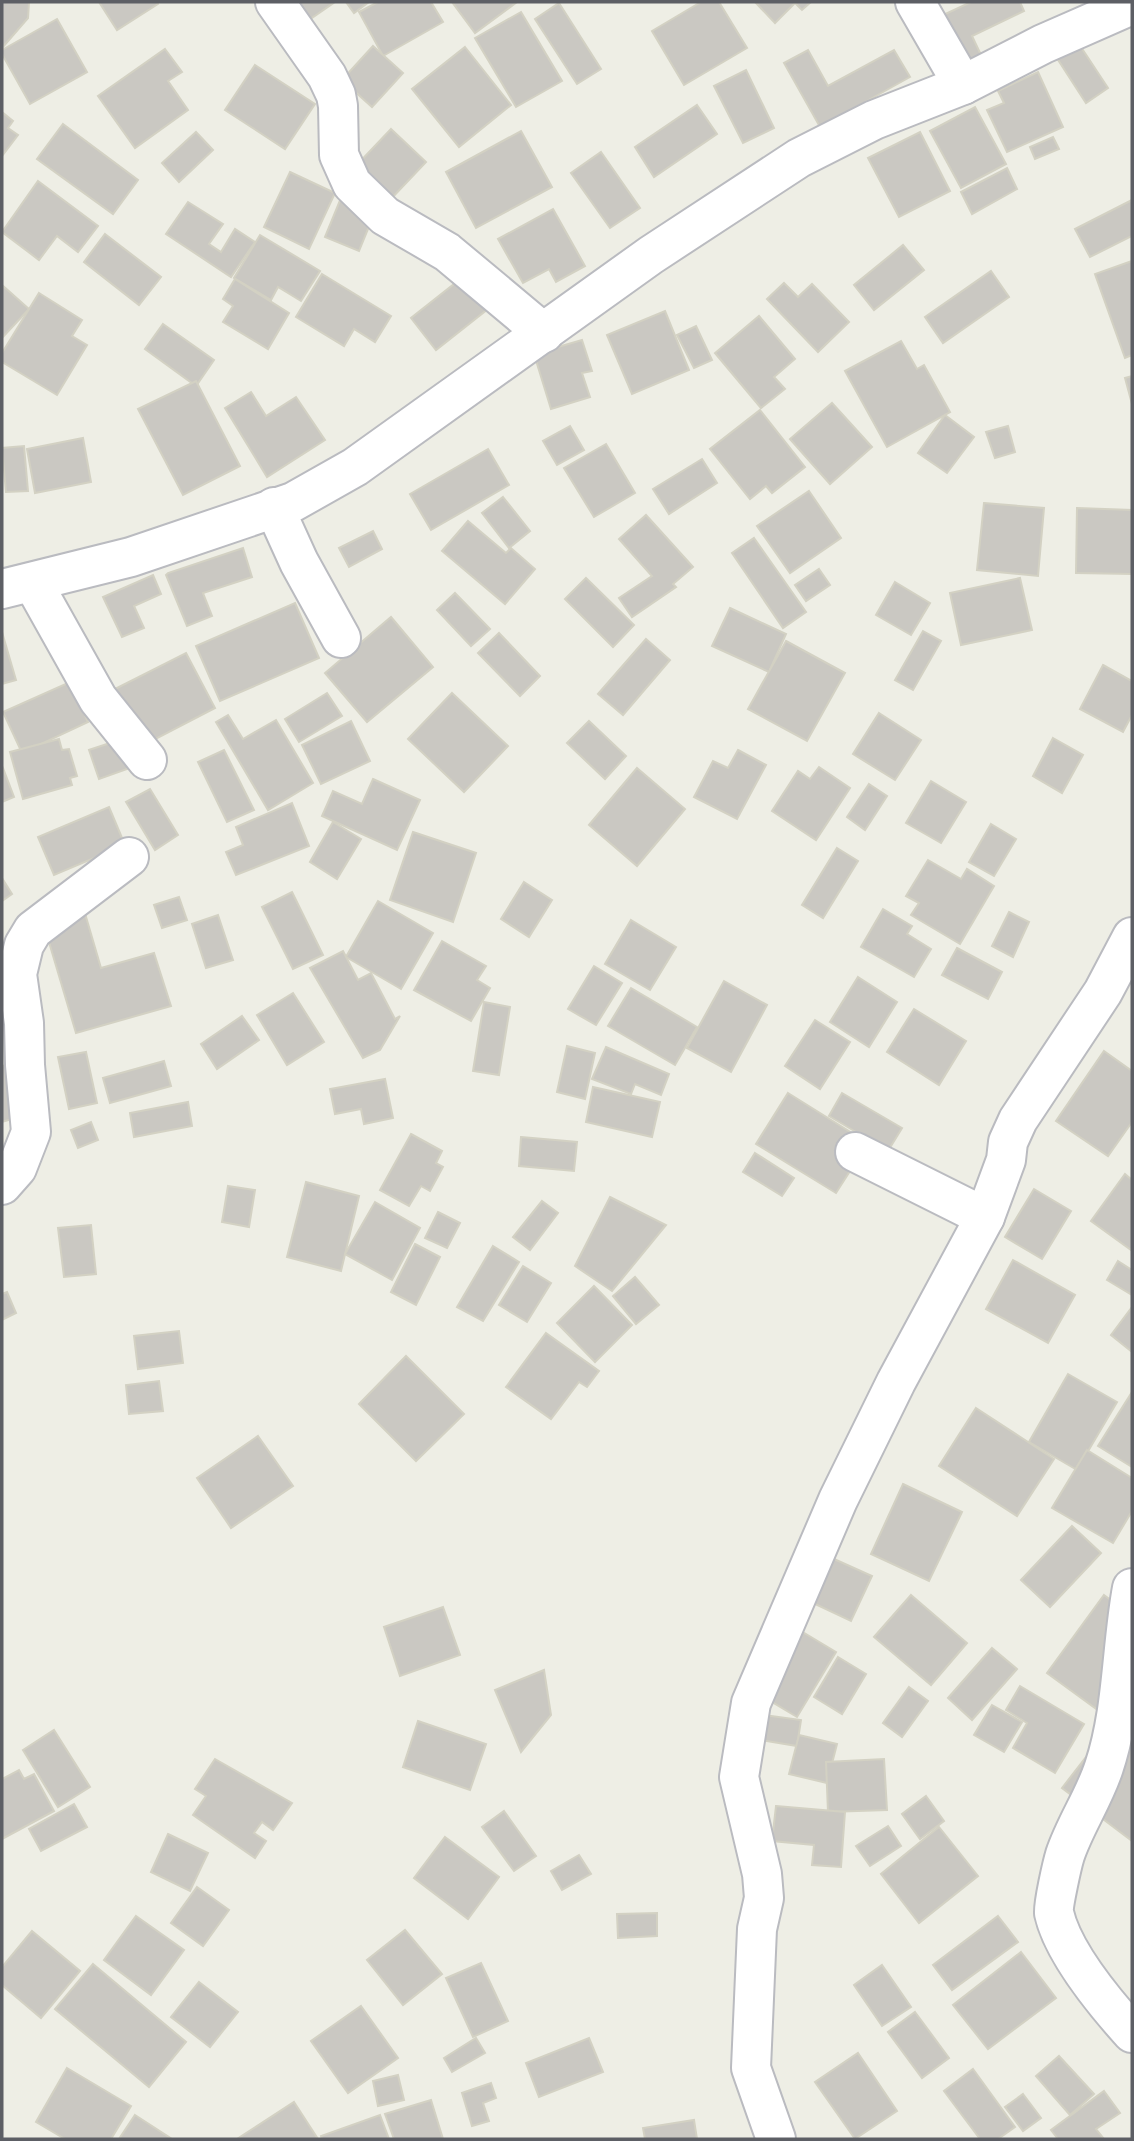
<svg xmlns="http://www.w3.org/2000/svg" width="1134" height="2141" font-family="Jost,sans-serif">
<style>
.building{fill:#cac8c2;stroke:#d3d1c3;stroke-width:2}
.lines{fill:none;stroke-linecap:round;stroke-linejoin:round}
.minor-casing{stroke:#babbc0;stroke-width:42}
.minor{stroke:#fff;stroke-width:38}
</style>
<rect width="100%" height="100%" fill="#eeeee5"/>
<g class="building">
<polygon points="2,2 8,2 12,7 2,14"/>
<polygon points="2,2 29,2 28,18 2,48"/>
<polygon points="99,2 157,2 158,4 117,30"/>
<polygon points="287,2 335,2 303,24"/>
<polygon points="346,2 369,2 354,13"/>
<polygon points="378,2 431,2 443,22 383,56 359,12"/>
<polygon points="452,2 517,2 475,33"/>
<polygon points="701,2 719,2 747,48 684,85 652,31"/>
<polygon points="755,2 811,2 802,10 795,3 775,23"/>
<polygon points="971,2 1020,2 1024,11 972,36 982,57 964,65 941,16"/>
<polygon points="559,3 601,69 577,84 535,19"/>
<polygon points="521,12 562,81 516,107 475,38"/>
<polygon points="57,19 87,72 30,104 2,54 2,50"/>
<polygon points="1075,38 1108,88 1086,103 1053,52"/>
<polygon points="373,46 403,73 372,107 342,80"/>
<polygon points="465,47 511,105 459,147 412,89"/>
<polygon points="165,49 182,72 168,81 188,110 135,148 98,96"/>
<polygon points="808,50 828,86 894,50 910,77 820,127 784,63"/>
<polygon points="255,65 315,104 285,149 225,110"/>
<polygon points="746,70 774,128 743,143 714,86"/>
<polygon points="1038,72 1063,127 1007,152 987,110 1004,103 998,91"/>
<polygon points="697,105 717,134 654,177 635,147"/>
<polygon points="975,107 1006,164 961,188 930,131"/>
<polygon points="2,112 13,121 8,128 18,135 2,156"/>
<polygon points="63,124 138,180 113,214 37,159"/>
<polygon points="391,129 426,162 388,202 353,169"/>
<polygon points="521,131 552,187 476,228 446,172"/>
<polygon points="196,132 213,150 179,182 162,163"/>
<polygon points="920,132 950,191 899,217 868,158"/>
<polygon points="1053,137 1059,149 1035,159 1030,147"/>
<polygon points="601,152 640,208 610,228 571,173"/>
<polygon points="1007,168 1017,189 972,214 961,192"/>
<polygon points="290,172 335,193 309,249 264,227"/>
<polygon points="38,181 98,226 78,252 57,236 39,260 2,232"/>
<polygon points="343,193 377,207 359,251 325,237"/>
<polygon points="1132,200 1132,236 1090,257 1075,229"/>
<polygon points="188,202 223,224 209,244 221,252 235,229 255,242 231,277 166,234"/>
<polygon points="553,209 585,266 556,282 549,269 523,283 498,239"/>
<polygon points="105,234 161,277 139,305 84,262"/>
<polygon points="260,235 320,271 301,301 278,287 271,300 234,278"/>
<polygon points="903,245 924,270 874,310 854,285"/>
<polygon points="1132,261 1132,355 1125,358 1095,274"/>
<polygon points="991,271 1009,297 943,343 925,317"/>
<polygon points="468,273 493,305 436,350 411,318"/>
<polygon points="322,274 391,316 375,342 354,329 344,346 296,317"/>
<polygon points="235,279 289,313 268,349 223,322 233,306 223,299"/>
<polygon points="784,283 798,297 812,284 849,322 818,352 767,299"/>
<polygon points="2,285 29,309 2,338"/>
<polygon points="39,293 82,320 72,336 87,345 57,395 2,362 2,353"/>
<polygon points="665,311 689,370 632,394 607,335"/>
<polygon points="759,316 795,359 774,377 785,389 761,408 715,353"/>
<polygon points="163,324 214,360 196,386 145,349"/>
<polygon points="696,326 712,360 694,368 677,335"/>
<polygon points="582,340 592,371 582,373 590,397 551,409 534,354"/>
<polygon points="901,341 917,369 924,365 950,412 887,447 845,371"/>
<polygon points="1132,376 1132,404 1125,378"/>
<polygon points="196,381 240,466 183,495 138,409"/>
<polygon points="251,392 266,416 296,397 325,440 267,477 225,408"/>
<polygon points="832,403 872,447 830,484 790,439"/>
<polygon points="760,410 805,467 772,493 766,486 750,499 710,449"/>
<polygon points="945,415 974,437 947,473 918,453"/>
<polygon points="570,426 584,450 557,465 543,441"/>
<polygon points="1008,426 1015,452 995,458 986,432"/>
<polygon points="83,438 91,482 35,493 27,449"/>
<polygon points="606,444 635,493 594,517 564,468"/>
<polygon points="24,446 28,491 6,492 2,448"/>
<polygon points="488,449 509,485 431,530 410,494"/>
<polygon points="702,459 717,483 669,514 653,489"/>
<polygon points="809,491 841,538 790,573 757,526"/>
<polygon points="503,497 530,531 509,548 482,513"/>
<polygon points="984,503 1044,508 1038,576 977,570"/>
<polygon points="1077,508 1132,510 1132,574 1076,573"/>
<polygon points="646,515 693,567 673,584 676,587 632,617 619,598 652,576 619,539"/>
<polygon points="468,521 506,553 511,548 535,569 505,604 442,551"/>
<polygon points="373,531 382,549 349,567 339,548"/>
<polygon points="754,538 806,612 783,628 732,553"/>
<polygon points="243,548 252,577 203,593 212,616 187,626 166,575 168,573"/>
<polygon points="819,569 830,585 806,601 795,585"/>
<polygon points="153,575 161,594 134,606 144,628 122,637 103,597"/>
<polygon points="586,578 634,625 613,647 565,599"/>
<polygon points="1020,578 1032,630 961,645 950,593"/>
<polygon points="895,582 930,603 911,635 876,615"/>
<polygon points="455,593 490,629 471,646 437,610"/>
<polygon points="295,603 319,658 220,701 196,646"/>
<polygon points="730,608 786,634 769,672 712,646"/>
<polygon points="391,617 433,667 367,722 325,673"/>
<polygon points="923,631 941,641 913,690 895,680"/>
<polygon points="2,632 16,680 2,684"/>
<polygon points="499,633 540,676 520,696 478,653"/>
<polygon points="646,639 670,660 623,715 598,694"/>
<polygon points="786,641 845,673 807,741 748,709"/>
<polygon points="186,653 215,708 144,745 115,689"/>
<polygon points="1103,665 1132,681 1132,715 1123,732 1080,709"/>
<polygon points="70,682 88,722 22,753 3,712"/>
<polygon points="327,693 342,716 299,742 285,719"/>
<polygon points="452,693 508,746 464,792 408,739"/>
<polygon points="879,713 921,740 895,780 853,754"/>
<polygon points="228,715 243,739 276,720 313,783 268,810 216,722"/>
<polygon points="351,721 370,761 321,784 302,745"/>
<polygon points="589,721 626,756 605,779 567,743"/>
<polygon points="1053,738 1083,755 1062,793 1033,776"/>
<polygon points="59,739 62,750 69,749 77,776 70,778 72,785 23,799 10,752"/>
<polygon points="119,740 130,768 99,779 89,750"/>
<polygon points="224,750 254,810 227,822 198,762"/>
<polygon points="738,750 766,765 737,819 694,797 713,761 728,768"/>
<polygon points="819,767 850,788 816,840 772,811 798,771 810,779"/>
<polygon points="3,768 14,797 2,802 2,769"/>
<polygon points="637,768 685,809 637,866 589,825"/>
<polygon points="373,779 420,800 397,850 322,816 333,791 362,804"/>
<polygon points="931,781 966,802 941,843 906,823"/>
<polygon points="869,784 887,796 865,830 847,817"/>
<polygon points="150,789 178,835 155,850 126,802"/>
<polygon points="292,803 309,846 236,875 226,852 243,845 236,827"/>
<polygon points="109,807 125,845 54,875 38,837"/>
<polygon points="333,822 361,839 337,879 310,862"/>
<polygon points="991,824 1016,839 994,876 969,862"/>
<polygon points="413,832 476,853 453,922 390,900"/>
<polygon points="837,848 858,861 823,918 802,905"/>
<polygon points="928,860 961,879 967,869 994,886 960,944 911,915 919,903 906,896"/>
<polygon points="2,878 12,894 2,901"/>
<polygon points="524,882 552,900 529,937 501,919"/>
<polygon points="292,892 323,955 293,969 262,907"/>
<polygon points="179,897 187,920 162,928 154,905"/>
<polygon points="378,901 433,933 401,989 346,957"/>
<polygon points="883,909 912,926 907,934 931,949 914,977 861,947"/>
<polygon points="84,910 101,968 154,953 171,1006 76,1033 43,922"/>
<polygon points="1009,912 1029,922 1013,957 992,946"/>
<polygon points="218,915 233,960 206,968 192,924"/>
<polygon points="631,920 676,947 650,990 605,964"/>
<polygon points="442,941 486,966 477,980 490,988 471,1021 414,990"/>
<polygon points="957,948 1002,972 988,999 942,975"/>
<polygon points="343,951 358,980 371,973 395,1019 400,1016 380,1050 363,1058 310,968"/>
<polygon points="594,966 622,983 596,1025 568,1009"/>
<polygon points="858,977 897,1002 869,1047 830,1022"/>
<polygon points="724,981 767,1005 731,1072 687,1048"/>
<polygon points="631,988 697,1027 675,1065 608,1026"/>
<polygon points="293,993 324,1042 287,1065 257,1015"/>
<polygon points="484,1002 510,1007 499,1075 473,1071"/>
<polygon points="914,1009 966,1041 939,1085 887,1052"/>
<polygon points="242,1016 259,1040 217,1069 201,1044"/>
<polygon points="815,1020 850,1042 820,1089 785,1066"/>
<polygon points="567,1046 595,1053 585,1099 557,1092"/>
<polygon points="606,1047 669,1074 661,1095 635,1084 631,1094 592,1079"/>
<polygon points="1104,1051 1132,1071 1132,1122 1108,1156 1056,1121"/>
<polygon points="86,1052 97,1103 69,1109 58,1057"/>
<polygon points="164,1061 171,1086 110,1103 103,1078"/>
<polygon points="15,1063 29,1114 2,1122 2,1066"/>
<polygon points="385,1079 393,1118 364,1124 361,1109 335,1114 330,1089"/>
<polygon points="593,1087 660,1102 652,1137 586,1122"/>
<polygon points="788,1093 868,1143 836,1193 756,1144"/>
<polygon points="842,1093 902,1128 888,1151 829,1116"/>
<polygon points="188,1102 192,1126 134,1137 130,1113"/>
<polygon points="91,1122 98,1140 78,1148 71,1130"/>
<polygon points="411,1134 442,1151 436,1163 443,1167 430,1191 421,1186 409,1206 380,1190"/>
<polygon points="521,1137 577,1142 574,1171 519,1166"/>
<polygon points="755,1153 794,1178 782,1196 743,1172"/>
<polygon points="1125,1174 1132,1180 1132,1248 1131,1250 1091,1221"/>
<polygon points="306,1182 359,1196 341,1271 287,1257"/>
<polygon points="228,1186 255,1190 249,1227 222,1222"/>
<polygon points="1034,1189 1071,1211 1042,1259 1005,1237"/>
<polygon points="610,1197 666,1225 612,1291 575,1266"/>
<polygon points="542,1201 558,1213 530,1250 513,1237"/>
<polygon points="375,1202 420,1228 392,1280 345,1254"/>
<polygon points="438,1212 460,1223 447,1248 425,1238"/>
<polygon points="91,1225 96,1274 64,1277 58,1228"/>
<polygon points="415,1244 440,1257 416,1305 391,1292"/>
<polygon points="493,1246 519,1262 483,1321 457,1307"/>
<polygon points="1013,1260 1075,1295 1048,1343 986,1309"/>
<polygon points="1118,1261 1132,1270 1132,1295 1107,1280"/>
<polygon points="523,1266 551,1283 527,1322 499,1305"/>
<polygon points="635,1277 659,1305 636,1324 613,1296"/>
<polygon points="594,1286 632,1325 595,1362 557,1323"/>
<polygon points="7,1292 16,1313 2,1320 2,1294"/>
<polygon points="1132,1307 1132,1352 1111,1335"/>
<polygon points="179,1331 183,1363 138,1369 134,1336"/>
<polygon points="546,1333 599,1371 587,1387 579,1382 551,1419 506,1387"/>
<polygon points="406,1356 464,1414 416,1461 359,1404"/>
<polygon points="1068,1374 1117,1402 1077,1470 1029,1442"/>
<polygon points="159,1381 163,1411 129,1414 126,1385"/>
<polygon points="1132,1392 1132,1467 1098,1446"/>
<polygon points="976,1408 1054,1459 1017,1516 939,1466"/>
<polygon points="258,1436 293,1486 231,1528 197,1478"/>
<polygon points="1087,1450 1132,1478 1132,1511 1113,1543 1052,1508"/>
<polygon points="903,1484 962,1512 929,1581 871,1554"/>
<polygon points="1072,1526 1101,1553 1050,1607 1021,1580"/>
<polygon points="834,1559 872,1576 851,1621 813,1603"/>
<polygon points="911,1595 967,1643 931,1685 874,1637"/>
<polygon points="1104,1595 1132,1616 1106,1716 1047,1673"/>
<polygon points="443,1607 460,1655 400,1676 384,1627"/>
<polygon points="796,1628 836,1652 797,1717 757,1693"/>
<polygon points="992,1648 1017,1669 972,1720 948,1698"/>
<polygon points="838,1657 866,1674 842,1714 814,1697"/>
<polygon points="544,1670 551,1715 521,1752 495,1690"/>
<polygon points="1020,1686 1084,1724 1055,1773 1013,1748 1027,1723 1006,1710"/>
<polygon points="909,1687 928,1701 902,1737 883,1723"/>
<polygon points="992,1705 1022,1722 1004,1752 974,1735"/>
<polygon points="764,1715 801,1720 797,1746 760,1740"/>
<polygon points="418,1721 486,1744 470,1790 403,1767"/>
<polygon points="1114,1721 1132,1735 1132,1841 1062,1788"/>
<polygon points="54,1730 90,1787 58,1807 23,1750"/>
<polygon points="799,1735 837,1744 827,1783 789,1774"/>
<polygon points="215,1759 292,1803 273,1830 262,1822 254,1833 266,1841 255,1858 193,1815 206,1796 195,1789"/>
<polygon points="884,1759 887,1810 828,1812 826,1762"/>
<polygon points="19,1770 24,1779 34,1774 54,1811 2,1839 2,1779"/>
<polygon points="926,1796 944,1821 920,1839 902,1814"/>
<polygon points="74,1804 87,1827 41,1851 29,1829"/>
<polygon points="776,1806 845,1812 841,1867 812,1865 814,1845 772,1841"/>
<polygon points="504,1811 536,1856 514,1871 482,1827"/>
<polygon points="888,1826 901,1846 870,1866 856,1846"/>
<polygon points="939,1827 978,1876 919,1923 881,1874"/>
<polygon points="168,1834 208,1853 190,1891 151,1872"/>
<polygon points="445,1837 499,1877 468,1919 414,1878"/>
<polygon points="579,1855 591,1874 562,1890 551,1871"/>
<polygon points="197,1887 229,1910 203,1946 171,1923"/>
<polygon points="657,1913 657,1936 618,1938 617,1914"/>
<polygon points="136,1916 184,1950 151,1995 104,1960"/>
<polygon points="998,1916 1018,1942 952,1990 933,1965"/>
<polygon points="405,1930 442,1974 403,2005 367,1960"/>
<polygon points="32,1931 80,1971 41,2018 2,1985 2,1967"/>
<polygon points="1021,1952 1056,1998 988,2049 953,2005"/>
<polygon points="481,1963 508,2021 473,2037 446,1978"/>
<polygon points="93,1964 186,2042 149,2087 55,2009"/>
<polygon points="882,1965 911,2007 882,2026 854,1985"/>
<polygon points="199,1982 238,2012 210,2047 171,2017"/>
<polygon points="361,2006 398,2058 348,2093 311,2041"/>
<polygon points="915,2012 949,2058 922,2078 888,2032"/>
<polygon points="476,2038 485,2053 452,2072 444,2058"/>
<polygon points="589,2038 603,2072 539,2097 526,2063"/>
<polygon points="858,2053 897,2111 855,2139 815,2082"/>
<polygon points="1059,2056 1094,2094 1070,2115 1036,2076"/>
<polygon points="67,2068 131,2106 111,2139 65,2139 36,2122"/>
<polygon points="973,2069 1015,2127 998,2139 980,2139 944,2091"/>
<polygon points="398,2075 404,2100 378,2106 373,2081"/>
<polygon points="491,2083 496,2098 483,2103 489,2121 472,2126 462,2093"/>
<polygon points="1104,2091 1120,2113 1096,2129 1104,2139 1058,2139 1051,2130"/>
<polygon points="1023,2094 1041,2118 1023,2131 1005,2107"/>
<polygon points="431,2100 443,2139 394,2139 385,2114"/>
<polygon points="294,2102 318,2139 237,2139"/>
<polygon points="135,2115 172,2139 119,2139"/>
<polygon points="380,2115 389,2139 322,2139 321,2136"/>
<polygon points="694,2120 697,2139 645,2139 643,2128"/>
</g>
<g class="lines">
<g class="minor-casing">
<g id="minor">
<polyline points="275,2 327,76 336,95 338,106 339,155 352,184 385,216 447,252 544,333"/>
<polyline points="915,2 963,85"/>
<polyline points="274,507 299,562 341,638"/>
<polyline points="33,583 98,699 147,760"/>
<polyline points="2,589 131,557 293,502 355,467 651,255 799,158 874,120 963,85 1043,44 1132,5"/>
<polyline points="855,1152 985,1217"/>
<polyline points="2,1185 17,1168 31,1132 25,1065 24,1023 17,974 24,945 33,930 129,857"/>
<path d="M 1132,1588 C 1121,1647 1123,1710 1104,1767 C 1094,1798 1075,1825 1065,1855 C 1062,1865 1053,1905 1054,1913 C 1063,1953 1105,2003 1132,2033"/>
<polyline points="776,2139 751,2068 757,1929 764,1898 762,1874 739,1777 751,1703 838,1500 896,1382 985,1217 1006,1160 1008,1142 1018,1120 1103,992 1132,937"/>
</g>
</g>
<use href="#minor" class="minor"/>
</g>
<rect width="1134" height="2141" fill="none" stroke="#5d5f65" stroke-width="7"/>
</svg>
